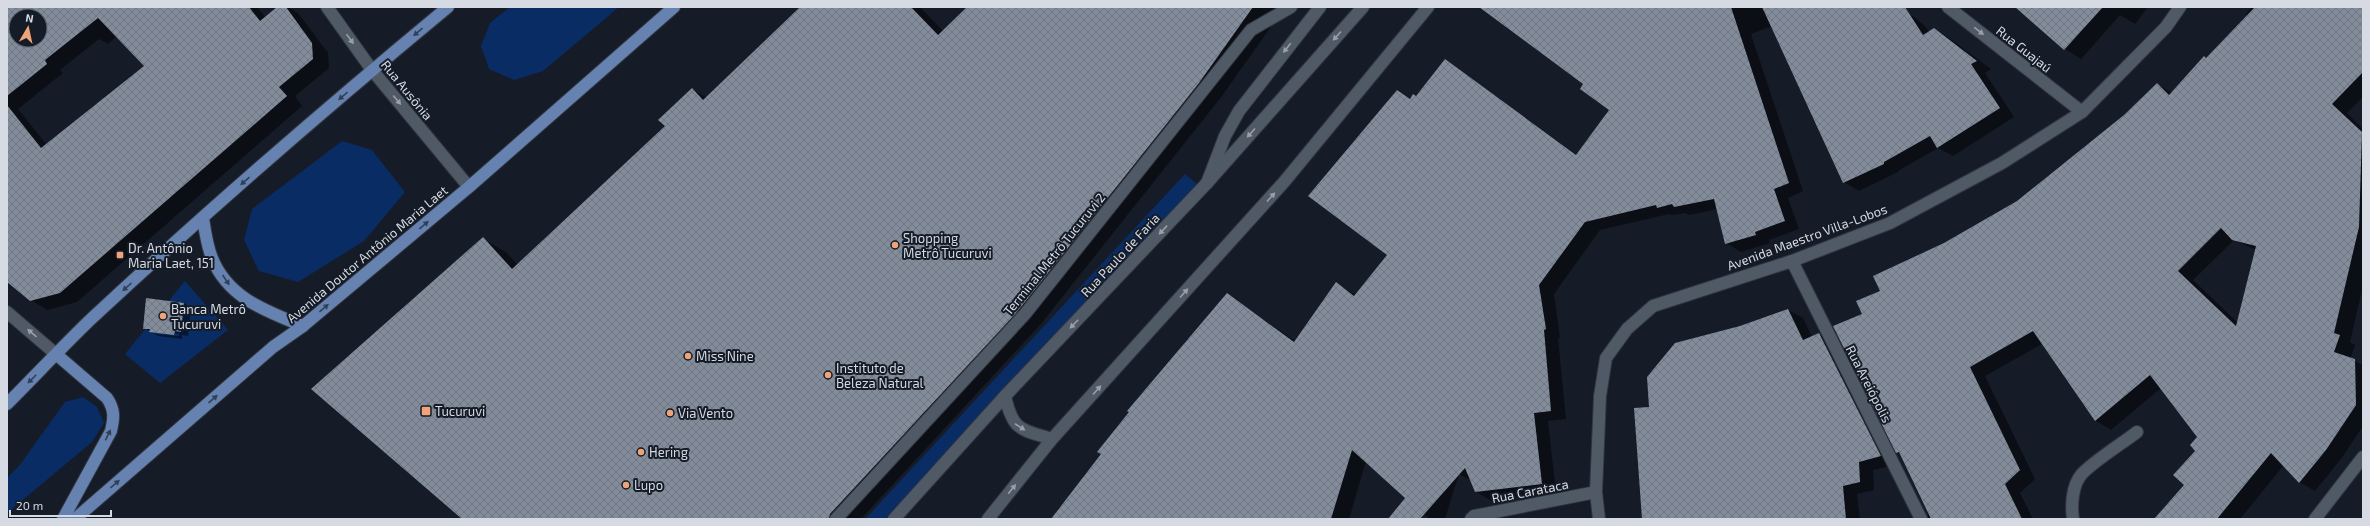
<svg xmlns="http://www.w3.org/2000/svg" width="2370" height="526" font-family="'Exo 2',sans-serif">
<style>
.green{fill:#092c64}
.shadow{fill:#0007;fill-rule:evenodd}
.building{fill:url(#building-cross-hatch);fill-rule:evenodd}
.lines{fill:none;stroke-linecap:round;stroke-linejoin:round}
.lane-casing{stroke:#31353e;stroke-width:14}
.street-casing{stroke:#31353e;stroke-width:14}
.secondary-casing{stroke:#31353e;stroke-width:14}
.primary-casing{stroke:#31353e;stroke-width:14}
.lane{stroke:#505966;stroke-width:12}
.street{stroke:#505966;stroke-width:12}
.secondary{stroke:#505966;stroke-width:12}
.primary{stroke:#6682b0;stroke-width:12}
.oneway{fill:#9aa0ab}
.oneway2{fill:#314057}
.poi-dot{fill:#efa378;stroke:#151c27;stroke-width:1.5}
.labels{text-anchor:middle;stroke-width:4;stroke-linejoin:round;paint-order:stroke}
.street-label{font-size:13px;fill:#d6dbe3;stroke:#151c27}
.poi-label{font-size:13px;fill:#d6dbe3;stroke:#151c27;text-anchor:start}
</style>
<defs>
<pattern id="building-cross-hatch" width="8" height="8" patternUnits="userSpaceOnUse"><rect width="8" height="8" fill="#838c9b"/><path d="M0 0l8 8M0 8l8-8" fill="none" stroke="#6f7681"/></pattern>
</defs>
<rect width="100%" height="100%" fill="#151c27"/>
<g class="green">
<polygon points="510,7 619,7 543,71 514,80 489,69 481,46 490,23"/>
<polygon points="342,141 372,150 405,192 364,241 298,282 259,271 244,240 252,209"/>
<polygon points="1185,174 1197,184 887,519 865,519"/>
<polygon points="185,281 228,330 160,383 125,354"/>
<polygon points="83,397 97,407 104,423 92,442 7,513 7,478 19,466 65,402"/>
</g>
<g class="shadow">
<path d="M 7,7 L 257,7 L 266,18 L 278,7 L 288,7 L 298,13 L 328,53 L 329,68 L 295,96 L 302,106 L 77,302 L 47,310 L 31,300 L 7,281 ZM 16,16 L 40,16 L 40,40 L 16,40 ZM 117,36 L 145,66 L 47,145 L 18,109 L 63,73 L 60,70 L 99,39 L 108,44 Z"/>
<polygon points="801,7 920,7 943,31 968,7 1285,7 1222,96 1040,325 861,519 461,519 483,239 506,252 518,265 666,127 692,89 707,98"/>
<polygon points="1480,7 1898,7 1913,16 1925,26 1929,32 1934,29 1949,38 1991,69 1985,73 2014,117 1953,156 1938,148 1898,171 1898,172 1859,191 1844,182 1772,26 1751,34 1803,191 1788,198 1799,229 1769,240 1770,243 1741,252 1726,243 1718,209 1689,215 1685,213 1673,215 1669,214 1600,230 1554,294 1560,338 1558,338 1566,419 1548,421 1556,492 1490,500 1476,492 1474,472 1470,480 1459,474 1445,519 1430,519 1423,513 1421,519 1390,519 1407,498 1366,461 1349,519 1052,519 1227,294 1295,341 1337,284 1356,295 1388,254 1398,91 1411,99 1416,97 1445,60 1577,155 1610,109 1585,84"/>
<polygon points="2015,7 2148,7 2135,24 2120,15 2081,59 2065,49"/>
<path d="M 2252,7 L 2363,7 L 2363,97 L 2347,113 L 2363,129 L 2363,286 L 2350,342 L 2355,345 L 2350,359 L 2363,365 L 2363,426 L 2341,459 L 2315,491 L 2299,482 L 2284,465 L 2240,519 L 2155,519 L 2186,485 L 2197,451 L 2198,438 L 2161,388 L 2111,430 L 2096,421 L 2042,344 L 1985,376 L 2035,479 L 2020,493 L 2033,519 L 1928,519 L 1928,511 L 1902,455 L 1897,452 L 1863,314 L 1881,291 L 1945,244 L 2017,201 L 2125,116 L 2157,84 L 2172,93 L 2248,16 L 2246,14 ZM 2234,240 L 2256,250 L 2238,323 L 2193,280 Z"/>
<path d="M 184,303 L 191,308 L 188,336 L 182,335 L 182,339 L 158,336 L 144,328 ZM 153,331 L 179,334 L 179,336 L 155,334 Z"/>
<polygon points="1788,310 1803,318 1812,337 1819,334 1834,342 1895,465 1873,470 1874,490 1857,494 1860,519 1645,519 1650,408 1740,327"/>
</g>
<g class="building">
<path d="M 7,7 L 249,7 L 260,21 L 277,7 L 286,7 L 312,43 L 313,59 L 279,87 L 287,96 L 60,293 L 30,301 L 7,282 L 7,105 L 41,148 L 144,66 L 98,18 L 45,60 L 47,64 L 7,96 ZM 16,16 L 40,16 L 40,40 L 16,40 Z"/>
<polygon points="800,7 911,7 938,35 967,7 1253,7 1199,83 1017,312 830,514 829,519 462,519 311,389 483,237 512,269 665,126 658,120 692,88 703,100"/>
<polygon points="1479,7 1731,7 1789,183 1774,189 1785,221 1755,232 1756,235 1725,244 1714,199 1674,207 1672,204 1657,208 1656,205 1585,222 1539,285 1546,329 1544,330 1551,411 1534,413 1542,484 1475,492 1465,468 1420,519 1388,519 1405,498 1352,450 1331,519 1051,519 1101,454 1097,452 1129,412 1127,411 1227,293 1294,342 1336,282 1354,296 1387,255 1308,196 1397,90 1410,99 1413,94 1416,96 1445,59 1576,155 1609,110 1580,89 1583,84"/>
<polygon points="1762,7 1905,7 1923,35 1934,28 1977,61 1971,64 2000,108 1937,148 1930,136 1884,162 1884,164 1843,183"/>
<polygon points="2015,7 2103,7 2064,50"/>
<path d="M 2255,7 L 2363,7 L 2363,72 L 2332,104 L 2362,132 L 2359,227 L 2334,333 L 2340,335 L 2334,352 L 2355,359 L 2356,405 L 2326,450 L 2299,483 L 2271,453 L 2217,519 L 2154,519 L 2184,485 L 2173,475 L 2195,451 L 2190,445 L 2197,437 L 2150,375 L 2095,421 L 2033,331 L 1970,367 L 2020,470 L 2005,484 L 2022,519 L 1931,519 L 1899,452 L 1896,453 L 1833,326 L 1862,314 L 1856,301 L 1880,291 L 1873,276 L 1944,243 L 2017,201 L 2124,115 L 2157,83 L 2169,95 L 2204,56 L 2206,58 ZM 2221,228 L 2232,240 L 2256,246 L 2236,326 L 2178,271 Z"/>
<polygon points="146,298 184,303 181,332 175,331 174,335 149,332 150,329 143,329"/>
<polygon points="1788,309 1803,340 1819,333 1881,456 1859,462 1860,482 1843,486 1846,519 1642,519 1634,408 1649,407 1647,377 1675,343 1740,326"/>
</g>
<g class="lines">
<g class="lane-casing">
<g id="lane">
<polyline points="1207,183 1225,136 1239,111 1320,7"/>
<polyline points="836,519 1025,314 1251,30 1291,7"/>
<path d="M 2073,519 C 2071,506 2072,486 2081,475 C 2092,462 2123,443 2137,432"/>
</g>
</g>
<g class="street-casing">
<g id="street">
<polyline points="327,7 372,70 469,187"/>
<polyline points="1948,7 2082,112"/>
<polyline points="1792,261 1921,519"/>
<polyline points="7,312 57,355"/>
<polyline points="1471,519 1474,516 1596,492"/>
<polyline points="1599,519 1596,492 1600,396 1606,358 1627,329 1653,306 1792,261 1890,223 2002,163 2082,112 2166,27 2180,7"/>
</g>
</g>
<g class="secondary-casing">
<g id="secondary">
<path d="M 1005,396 C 1013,431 1020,429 1052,439"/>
<polyline points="894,519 1005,396 1207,183 1363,7"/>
<polyline points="988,519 1052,439 1284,182 1428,7"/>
<polyline points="2315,519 2363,457"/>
</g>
</g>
<g class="primary-casing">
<g id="primary">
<path d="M 203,218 C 205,231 207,246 212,258 C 228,298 266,311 303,326"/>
<path d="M 57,355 L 107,398 C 115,410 114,418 111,431 L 63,519"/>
<path d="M 7,404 C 35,376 62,347 90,320 C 206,212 326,108 448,7"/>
<polyline points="75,519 273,347 303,326 469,187 674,7"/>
</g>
</g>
<use href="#lane" class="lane"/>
<use href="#street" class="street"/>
<use href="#secondary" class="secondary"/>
<use href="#primary" class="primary"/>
</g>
<defs><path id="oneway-solid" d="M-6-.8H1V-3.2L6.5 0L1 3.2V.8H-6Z"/></defs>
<g class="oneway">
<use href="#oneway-solid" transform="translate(1979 31) rotate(38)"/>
<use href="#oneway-solid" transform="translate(1337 36) rotate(132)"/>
<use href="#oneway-solid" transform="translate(350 39) rotate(54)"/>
<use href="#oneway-solid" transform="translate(1287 48) rotate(129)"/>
<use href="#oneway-solid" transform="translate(397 100) rotate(50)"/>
<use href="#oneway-solid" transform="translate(1251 133) rotate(132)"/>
<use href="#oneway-solid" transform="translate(1271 197) rotate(-48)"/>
<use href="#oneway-solid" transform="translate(1163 230) rotate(133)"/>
<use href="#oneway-solid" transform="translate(1184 293) rotate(-48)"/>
<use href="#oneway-solid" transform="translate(1074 324) rotate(134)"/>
<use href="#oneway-solid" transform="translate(32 333) rotate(-139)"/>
<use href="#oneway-solid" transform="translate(1097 390) rotate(-48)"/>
<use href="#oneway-solid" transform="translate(1020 427) rotate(33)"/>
<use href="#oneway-solid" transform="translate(1012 489) rotate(-51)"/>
</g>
<g class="oneway2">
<use href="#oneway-solid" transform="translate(418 32) rotate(140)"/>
<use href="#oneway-solid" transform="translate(343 96) rotate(139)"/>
<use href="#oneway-solid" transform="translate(245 181) rotate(139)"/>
<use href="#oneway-solid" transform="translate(424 225) rotate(-40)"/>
<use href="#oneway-solid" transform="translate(226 280) rotate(56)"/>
<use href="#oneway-solid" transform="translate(127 287) rotate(138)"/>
<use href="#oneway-solid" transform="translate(324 308) rotate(-40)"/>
<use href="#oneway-solid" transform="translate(32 379) rotate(135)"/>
<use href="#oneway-solid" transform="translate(213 399) rotate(-41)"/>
<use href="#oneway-solid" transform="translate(108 435) rotate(-64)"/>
<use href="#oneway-solid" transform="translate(115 484) rotate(-41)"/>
</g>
<g class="poi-dot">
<circle cx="895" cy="245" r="4"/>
<rect x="116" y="251" width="8" height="8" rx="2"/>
<circle cx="163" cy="316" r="4"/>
<circle cx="688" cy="356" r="4"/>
<circle cx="828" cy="375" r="4"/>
<rect x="421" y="406" width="10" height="10" rx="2"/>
<circle cx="670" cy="413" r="4"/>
<circle cx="641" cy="452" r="4"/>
<circle cx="626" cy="485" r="4"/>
</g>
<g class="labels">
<g class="street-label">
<text transform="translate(2024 49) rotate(38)" y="5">Rua Guajaú</text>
<text transform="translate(407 90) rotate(51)" y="5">Rua Ausônia</text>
<text transform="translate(1807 237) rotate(-20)" y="5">Avenida Maestro Villa-Lobos</text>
<text transform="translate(367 254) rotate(-40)" y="5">Avenida Doutor Antônio Maria Laet</text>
<text transform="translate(1054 254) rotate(-51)" y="5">Terminal Metrô Tucuruvi 2</text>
<text transform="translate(1120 255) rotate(-47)" y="5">Rua Paulo de Faria</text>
<text transform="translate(1869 384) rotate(63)" y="5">Rua Areiópolis</text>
<text transform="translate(1530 491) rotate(-11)" y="5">Rua Carataca</text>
</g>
<g class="poi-label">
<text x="903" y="243">Shopping<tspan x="903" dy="15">Metrô Tucuruvi</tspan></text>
<text x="128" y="253">Dr. Antônio<tspan x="128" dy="15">Maria Laet, 151</tspan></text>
<text x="171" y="314">Banca Metrô<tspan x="171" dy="15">Tucuruvi</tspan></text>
<text x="696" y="361">Miss Nine</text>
<text x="836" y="373">Instituto de<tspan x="836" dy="15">Beleza Natural</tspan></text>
<text x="435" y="416">Tucuruvi</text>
<text x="678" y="418">Via Vento</text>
<text x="649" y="457">Hering</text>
<text x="634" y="490">Lupo</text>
</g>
</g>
<rect width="2370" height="526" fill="none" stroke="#d6dbe3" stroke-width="16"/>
<g transform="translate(28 28) rotate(9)"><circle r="19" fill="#151c27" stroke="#626872"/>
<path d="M0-3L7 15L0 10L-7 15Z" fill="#efa378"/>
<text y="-6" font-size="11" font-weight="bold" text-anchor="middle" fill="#d6dbe3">N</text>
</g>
<path d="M10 510v6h101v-6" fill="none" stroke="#d6dbe3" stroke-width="2"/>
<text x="16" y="510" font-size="12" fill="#d6dbe3" stroke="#151c27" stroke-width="3" paint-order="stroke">20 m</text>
</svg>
